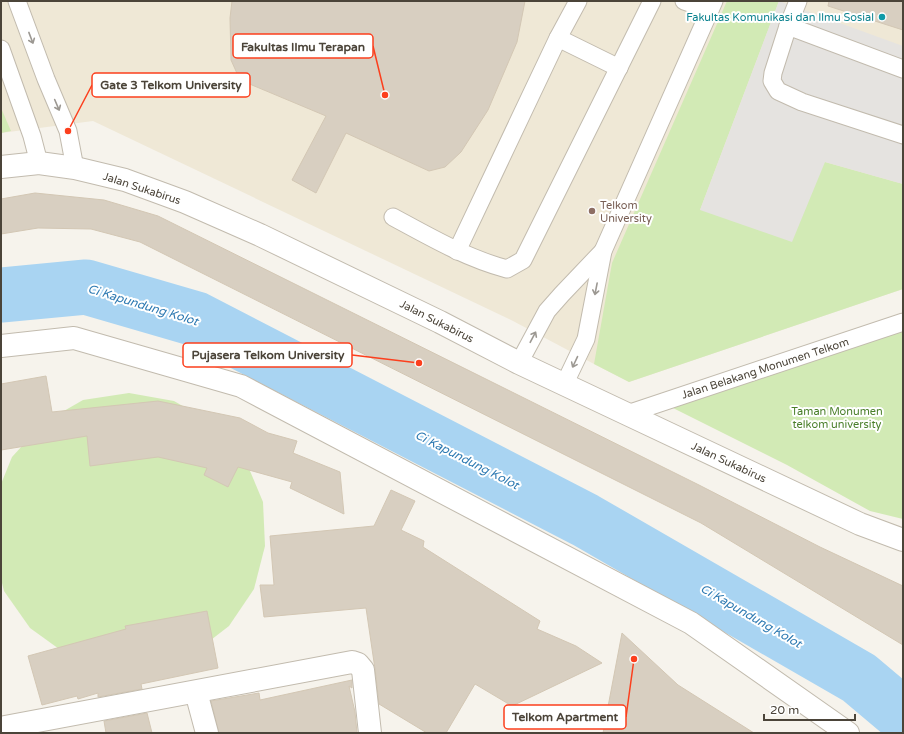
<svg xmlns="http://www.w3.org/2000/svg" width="904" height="734" font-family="'Varela Round',sans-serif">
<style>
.education{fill:#efe8d6}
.green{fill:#d2eab5}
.parking{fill:#e5e3e0}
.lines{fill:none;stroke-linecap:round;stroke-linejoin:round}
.river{stroke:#a9d4f2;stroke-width:55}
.building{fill:#d8cfc1;stroke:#d3c7b4}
.service-casing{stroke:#c2bbae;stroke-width:19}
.pedestrian-casing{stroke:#c2bbae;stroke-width:24}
.minor-casing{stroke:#c2bbae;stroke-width:24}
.tertiary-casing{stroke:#c2bbae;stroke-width:24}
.service{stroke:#fff;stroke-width:17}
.pedestrian{stroke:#fff;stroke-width:22}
.minor{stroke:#fff;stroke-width:22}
.tertiary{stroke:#fff;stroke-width:22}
.oneway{stroke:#9c9892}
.culture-dot{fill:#0f9aa8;stroke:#fff;stroke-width:1.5}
.education-dot{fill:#8d6e63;stroke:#fff;stroke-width:1.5}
.labels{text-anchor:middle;stroke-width:4;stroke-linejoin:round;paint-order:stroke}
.culture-label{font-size:11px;fill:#0d838f;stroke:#fff;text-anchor:end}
.street-label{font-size:11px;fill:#4b4439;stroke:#fff}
.education-label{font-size:11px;fill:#785e54;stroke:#fff;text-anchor:start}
.park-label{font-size:11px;fill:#4a7f2a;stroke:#fff}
.water-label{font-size:12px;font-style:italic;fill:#2e7ab2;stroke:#fff}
.leader{fill:none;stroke:#fc3f1d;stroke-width:1.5}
.callout-dot{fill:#fc3f1d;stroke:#fff;stroke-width:1.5}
.callout{fill:#fff;stroke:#fc3f1d;stroke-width:1.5}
.callout-label{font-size:12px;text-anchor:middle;font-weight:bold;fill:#4b4439}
</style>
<rect width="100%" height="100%" fill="#f6f3ec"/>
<polygon class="education" points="1,1 903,1 903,289 629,382 594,364 513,321 93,121 1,133"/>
<g class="green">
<polygon points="727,1 779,1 700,210 825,162 903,184 903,289 629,382 594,364 612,263"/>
<polygon points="1,108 11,131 1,133"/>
<polygon points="903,326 903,519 870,511 787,465 667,405"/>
<polygon points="129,393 174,401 214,424 245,459 263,502 265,546 254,589 229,626 194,653 66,654 30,628 4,591 1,579 1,484 12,457 43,423 83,400"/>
</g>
<polygon class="parking" points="779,1 903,46 903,184 825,162 792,242 700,210"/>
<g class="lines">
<polyline class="river" points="1,295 86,287 196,319 585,520 859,678 903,715"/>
</g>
<g class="building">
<polygon points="232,1 525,1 517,42 488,110 461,152 445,167 429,171 346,133 316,193 292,180 326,116 240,80 231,60 230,18"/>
<polygon points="829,1 903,1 903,30 828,6"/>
<polygon points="35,193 104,200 158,216 699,485 820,547 903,586 903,645 701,523 140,242 91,229 38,228 1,234 1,199"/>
<polygon points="46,376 52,412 158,401 240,418 268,433 297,441 293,453 340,472 344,514 290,488 292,482 238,467 228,487 204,475 207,468 158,457 90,466 87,436 1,450 1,384"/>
<polygon points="391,490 415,501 401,530 424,541 423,547 540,621 537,629 576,646 602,663 512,706 475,684 446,733 427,733 379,704 375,669 366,608 264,617 260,585 274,585 270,536 374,526"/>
<polygon points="207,611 218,668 141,684 142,689 98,697 98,693 78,699 77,696 42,705 28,656 126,629 125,626"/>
<polygon points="622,633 678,685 754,733 603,733"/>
<polygon points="352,680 352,688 349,686 355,712 357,733 219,733 211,701 259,693 260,700"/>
<polygon points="147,713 152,733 106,733 104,721"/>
</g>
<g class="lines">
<g class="service-casing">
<g id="service">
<polyline points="17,1 46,79 68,131 75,168"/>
<polyline points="684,1 710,10"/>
<polyline points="788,26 798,1"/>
<polyline points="558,38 619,68"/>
<polyline points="1,49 32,136 39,163"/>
<polyline points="903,69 788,26 773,73 772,81 778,91 802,102 903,135"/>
<path d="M 393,217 C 430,237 466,258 507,269 L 523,260 L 652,1"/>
<polyline points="457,251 558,38 578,1"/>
<polyline points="519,363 547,311 562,294 603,251"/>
<polyline points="564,385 586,339 603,251 714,1"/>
<polyline points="627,414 903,322"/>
</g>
</g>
<g class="pedestrian-casing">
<polyline id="pedestrian" points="1,346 74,338 241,386 691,623 848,733"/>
</g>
<g class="minor-casing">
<g id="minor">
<polyline points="196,692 207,733"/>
<polyline points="1,731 5,727 352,662 358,664 363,670 370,733"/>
</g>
</g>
<g class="tertiary-casing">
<polyline id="tertiary" points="1,167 39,163 75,168 125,180 185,202 260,235 440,322 519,363 627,414 860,524 903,540"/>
</g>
<use href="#service" class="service"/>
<use href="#pedestrian" class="pedestrian"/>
<use href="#minor" class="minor"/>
<use href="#tertiary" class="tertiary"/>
</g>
<defs><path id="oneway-shaft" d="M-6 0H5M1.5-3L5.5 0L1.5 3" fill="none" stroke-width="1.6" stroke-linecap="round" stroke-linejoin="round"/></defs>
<g class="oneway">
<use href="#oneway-shaft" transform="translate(31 38) rotate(69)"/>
<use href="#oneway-shaft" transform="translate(57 105) rotate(67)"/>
<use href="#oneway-shaft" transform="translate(596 289) rotate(101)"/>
<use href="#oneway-shaft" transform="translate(533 337) rotate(-62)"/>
<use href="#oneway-shaft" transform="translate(575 362) rotate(115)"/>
</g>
<circle class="culture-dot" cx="882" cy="17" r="4"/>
<circle class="education-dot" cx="592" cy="211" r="4"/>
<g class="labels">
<g class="culture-label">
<text x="874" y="21">Fakultas Komunikasi dan Ilmu Sosial</text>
</g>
<g class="street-label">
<text transform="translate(142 188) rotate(18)" y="4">Jalan Sukabirus</text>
<text transform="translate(437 321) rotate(27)" y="4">Jalan Sukabirus</text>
<text transform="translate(765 368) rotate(-18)" y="4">Jalan Belakang Monumen Telkom</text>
<text transform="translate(729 462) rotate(25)" y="4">Jalan Sukabirus</text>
</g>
<g class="education-label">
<text x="600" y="209">Telkom<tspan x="600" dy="13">University</tspan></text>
</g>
<g class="park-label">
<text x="837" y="415">Taman Monumen<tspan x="837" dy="13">telkom university</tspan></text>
</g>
<g class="water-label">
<text transform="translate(143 305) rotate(17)" y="4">Ci Kapundung Kolot</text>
<text transform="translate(467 460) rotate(27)" y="4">Ci Kapundung Kolot</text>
<text transform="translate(751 616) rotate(30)" y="4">Ci Kapundung Kolot</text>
</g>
</g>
<path class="leader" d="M385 95L373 46M68 131L92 85M419 363L352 355M634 659L626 717"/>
<g class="callout-dot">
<circle cx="385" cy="95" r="4"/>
<circle cx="68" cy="131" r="4"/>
<circle cx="419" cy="363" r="4"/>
<circle cx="634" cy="659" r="4"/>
</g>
<g class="callout">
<rect x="233" y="34" width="140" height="24" rx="4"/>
<rect x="92" y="73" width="158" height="24" rx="4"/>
<rect x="183" y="343" width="169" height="24" rx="4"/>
<rect x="504" y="705" width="122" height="24" rx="4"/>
</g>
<g class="callout-label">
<text x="303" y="51">Fakultas Ilmu Terapan</text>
<text x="171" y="89">Gate 3 Telkom University</text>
<text x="268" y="359">Pujasera Telkom University</text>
<text x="565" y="721">Telkom Apartment</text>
</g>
<rect width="904" height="734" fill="none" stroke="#4b4439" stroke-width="4"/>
<path d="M764 714v6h91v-6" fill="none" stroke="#4b4439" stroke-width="2"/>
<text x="770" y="714" font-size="12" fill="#4b4439" stroke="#ffffff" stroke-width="3" paint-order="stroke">20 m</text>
</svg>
